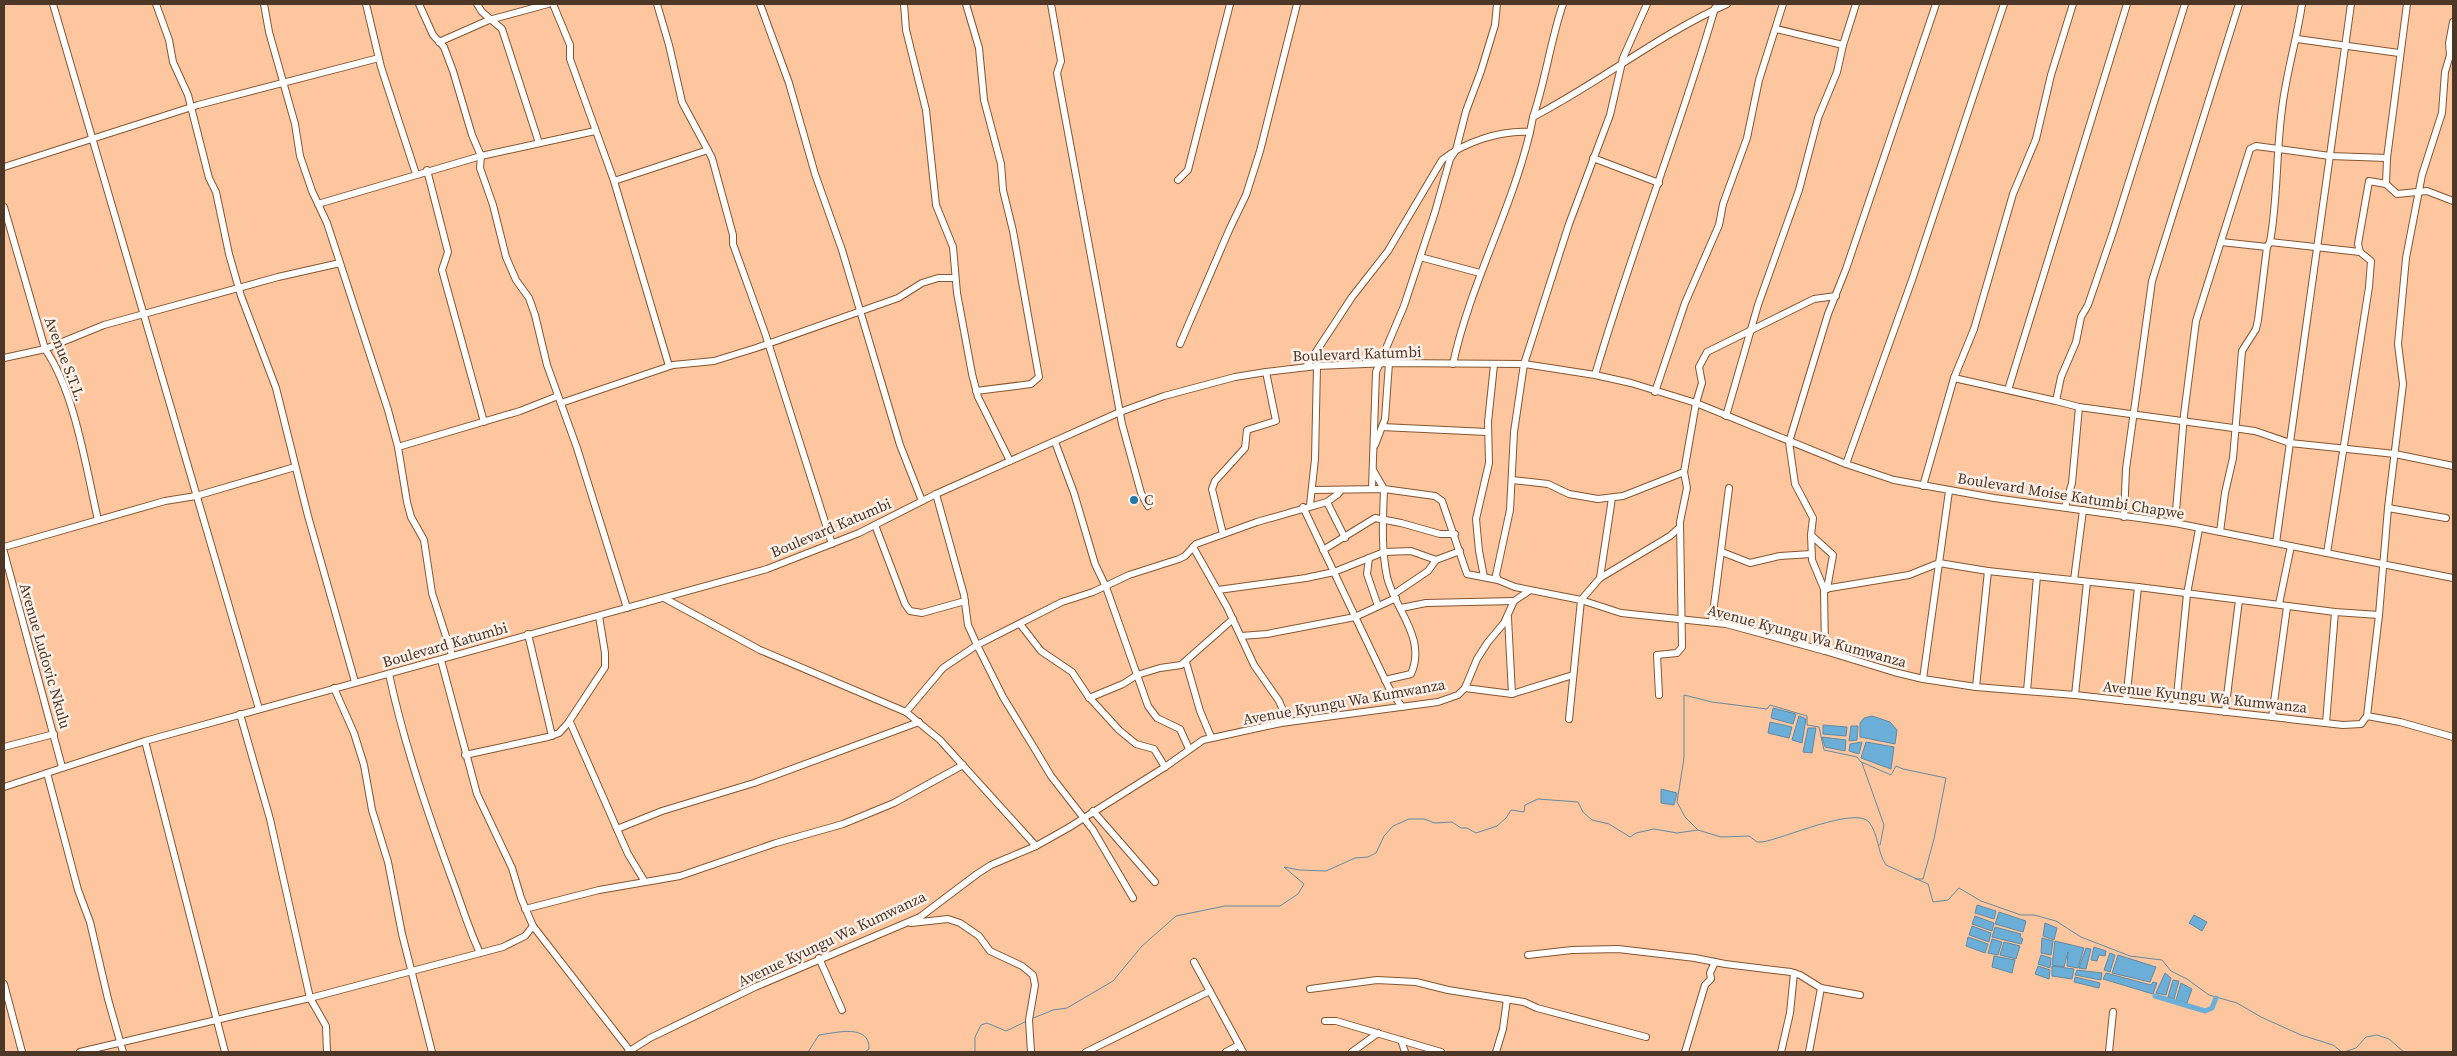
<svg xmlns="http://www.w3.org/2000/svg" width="2457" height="1056" font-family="'Source Serif 4',serif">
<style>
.water{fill:#6baed8;stroke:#628aa3}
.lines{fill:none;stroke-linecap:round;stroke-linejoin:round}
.stream{stroke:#628aa3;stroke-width:1}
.canal{stroke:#6baed8;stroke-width:5}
.minor-casing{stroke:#855530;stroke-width:8}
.minor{stroke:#fff;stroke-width:6}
.poi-dot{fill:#227aa9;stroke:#fdf1e9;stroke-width:2}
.labels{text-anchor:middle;stroke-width:5;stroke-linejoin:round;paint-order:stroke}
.street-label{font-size:15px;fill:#4c3626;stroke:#fdf1e9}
.poi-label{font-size:15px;fill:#4c3626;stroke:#fdf1e9;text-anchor:start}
</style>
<rect width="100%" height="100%" fill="#fdc69e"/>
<g class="water">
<polygon points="1773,708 1796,714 1793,724 1771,718"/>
<polygon points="1799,716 1806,719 1802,743 1792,740"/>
<polygon points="1872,716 1890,722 1897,730 1895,744 1860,737 1860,723 1864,718"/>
<polygon points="1770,722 1792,727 1789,738 1768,733"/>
<polygon points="1823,725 1847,727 1846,736 1823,734"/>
<polygon points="1851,726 1858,726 1857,740 1849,741"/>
<polygon points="1808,728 1816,728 1812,753 1803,752"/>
<polygon points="1822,737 1846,740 1845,751 1825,747"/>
<polygon points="1862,742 1859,754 1849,751 1850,744"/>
<polygon points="1866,742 1894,747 1891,769 1861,758"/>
<polygon points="1661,789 1677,793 1674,805 1661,803"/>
<polygon points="1977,905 1996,911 1994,919 1975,913"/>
<polygon points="1999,912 2026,921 2023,932 1995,924"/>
<polygon points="2194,915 2207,922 2202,931 2189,923"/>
<polygon points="1975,916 1994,923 1992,931 1972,924"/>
<polygon points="2045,923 2057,928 2054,940 2043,936"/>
<polygon points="1972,926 1991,933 1989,942 1969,935"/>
<polygon points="1995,927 2021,934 2020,937 2023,939 2021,944 1992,937"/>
<polygon points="1968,937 1988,944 1985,953 1966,946"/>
<polygon points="2042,938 2053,941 2051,955 2041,953"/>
<polygon points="1992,939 2002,942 1998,955 1988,953"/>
<polygon points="2055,941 2084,948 2078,968 2067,966 2068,952 2064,967 2052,965"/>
<polygon points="2004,942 2020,946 2016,959 2000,955"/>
<polygon points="2094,947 2106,951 2105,956 2099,955 2097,961 2091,960"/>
<polygon points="2086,948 2091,949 2086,969 2079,968"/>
<polygon points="2110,953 2115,955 2110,972 2104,970"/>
<polygon points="2041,955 2051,958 2050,968 2038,964"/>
<polygon points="2118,955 2156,967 2150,982 2112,973"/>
<polygon points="1994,956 2015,960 2012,973 1992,967"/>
<polygon points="2038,966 2050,970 2049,979 2035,974"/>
<polygon points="2052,966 2074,969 2072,979 2052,976"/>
<polygon points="2077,970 2102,973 2101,980 2075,975"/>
<polygon points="2106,973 2151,985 2153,982 2157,983 2153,994 2103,979"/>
<polygon points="2165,973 2171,978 2166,995 2156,993"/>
<polygon points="2075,977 2100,983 2099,988 2074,982"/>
<polygon points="2173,980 2179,981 2174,999 2168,997"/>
<polygon points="2181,983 2192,989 2187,1003 2176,1000"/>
</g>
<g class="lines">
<g class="stream">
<polyline points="1862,763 1884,825 1880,845"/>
<polyline points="1698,830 1685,817 1677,802 1684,758 1684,695 1712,702 1767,709 1770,705 1807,716 1807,725 1819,727 1824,750 1857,757 1861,762 1891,775 1896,766 1903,769 1946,778 1934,839 1923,879 1915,879"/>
<path d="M 1031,1019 L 1053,1010 L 1067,1008 L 1113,981 L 1142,946 L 1176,916 L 1225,906 L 1280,906 L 1298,894 L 1304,884 L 1284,867 L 1299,870 L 1326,871 L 1355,858 L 1368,857 L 1376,853 L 1384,836 L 1393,826 L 1409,819 L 1424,819 L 1435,823 L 1452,822 L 1461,828 L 1467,828 L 1476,833 L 1497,826 L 1506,818 L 1511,810 L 1524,812 L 1525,805 L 1538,799 L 1578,802 L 1583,812 L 1592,820 L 1609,824 L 1630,837 L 1636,833 L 1654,829 L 1677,833 L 1698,830 L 1721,837 L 1749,836 L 1757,842 L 1762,842 C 1783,839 1855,806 1869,822 C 1879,835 1877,852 1886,865 L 1928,884 L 1933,902 L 1948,900 L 1959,888 L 1981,901 L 2021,915 L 2034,915 L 2056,921 L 2081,937 L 2130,956 L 2162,960 L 2171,971 L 2187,979 L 2209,995 L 2237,1003 L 2261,1017 L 2301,1035 L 2333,1045 L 2342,1052"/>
<path d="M 808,1052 L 819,1035 C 835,1033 870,1023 869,1049 L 865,1052"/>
<polyline points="975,1052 975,1037 981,1025 987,1023 1006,1031 1027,1021"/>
<polyline points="2344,1052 2356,1048 2366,1037 2377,1035 2389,1039 2404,1052"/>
</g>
<polyline class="canal" points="2155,996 2205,1011 2212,1008 2216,998"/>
<g class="minor-casing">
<g id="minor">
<polyline points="53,4 259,709"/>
<polyline points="156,4 169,40 173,62 188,95 209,178 216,192 229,254 241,296 276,388 308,516 355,682"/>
<polyline points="264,4 269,32 295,124 300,156 312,191 327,223 388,410 398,447 407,502 411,517 424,540 432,593 452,655"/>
<polyline points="366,4 381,67 416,174"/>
<polyline points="419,4 433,35 444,47 453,71 472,135 481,156 480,168 493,205 506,257 516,280 529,298 535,315 547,365 577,448 627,608"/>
<polyline points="477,4 482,12 502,29 539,143"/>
<polyline points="553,4 570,45 570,59 614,181 669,366"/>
<polyline points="657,4 669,45 682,102 712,158 733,235 733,244 765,333 832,544"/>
<polyline points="760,4 789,83 815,174 842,250 900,445 922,501"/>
<polyline points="904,4 906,30 926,110 936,205 953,247 957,293 972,374 978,397 1010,461"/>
<polyline points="966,4 979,48 984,100 1001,164 1003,190 1013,231 1039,377 1031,384 976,391"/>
<polyline points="1051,4 1061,61 1057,73 1122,424 1141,493 1148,506"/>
<polyline points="1776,29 1843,45"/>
<polyline points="2297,39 2399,53"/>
<polyline points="439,42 489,20 548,4"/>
<path d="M 1533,117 C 1546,79 1550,42 1563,4"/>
<polyline points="1593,158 1659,183"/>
<polyline points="4,167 198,105 379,58"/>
<polyline points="427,170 448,252 442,270 484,422"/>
<polyline points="1178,180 1188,170 1230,4"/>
<polyline points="614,181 708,150"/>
<polyline points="2386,184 2387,158 2407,4"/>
<polyline points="318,204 481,156 595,131"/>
<path d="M 4,207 L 45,349 C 75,392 86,468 98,520"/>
<polyline points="2221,242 2267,247"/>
<polyline points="2270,242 2360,252"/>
<polyline points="1420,257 1480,273"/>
<polyline points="1180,344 1230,228 1246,195 1260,151 1297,4"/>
<polyline points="4,358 45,349 104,325 278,277 340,263"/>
<path d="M 1453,364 C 1470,284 1511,212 1530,132"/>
<path d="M 1306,367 L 1352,297 L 1388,251 L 1442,160 C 1464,142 1501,130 1530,132 L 1533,117 C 1599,83 1658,35 1727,4"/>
<path d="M 1595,375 C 1631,251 1679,132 1715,8"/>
<polyline points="1954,378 2056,401"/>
<polyline points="2008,390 2127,4"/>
<polyline points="1655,392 1685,303 1719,225 1723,204 1747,138 1759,80 1783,4"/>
<polyline points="561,403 673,365 714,361 756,348 898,298 922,283 938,278 955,278"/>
<polyline points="2079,407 2255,431 2290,443 2395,454 2453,466"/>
<polyline points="1726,416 1758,305 1799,190 1818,118 1837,72 1843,45 1856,4"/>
<polyline points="1382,427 1487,432"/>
<polyline points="1055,442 1074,493 1095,564 1106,587 1148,706 1157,718 1180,729 1189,749"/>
<polyline points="1375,445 1385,419 1389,363"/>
<polyline points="398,447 520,411 558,396"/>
<polyline points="1846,464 1912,280 2004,4"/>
<polyline points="1373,470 1384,489 1435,496 1442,501 1467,574 1498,580 1515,587 1581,600 1621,613 1726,624 1825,651 1894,672 1923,679 1976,687 2075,695 2343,725 2361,724 2367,716 2379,615 2388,508 2403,384 2398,344 2406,258 2422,175 2442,113 2445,72 2450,55 2449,43 2453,22"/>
<polyline points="1512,480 1548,484 1569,494 1598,499 1623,496 1684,472"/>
<polyline points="1923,486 1954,378 1974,329 2013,194 2036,139 2051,75 2073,4"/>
<polyline points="1372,488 1376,372 1404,306 1435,212 1450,159 1456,150 1466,111 1481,71 1495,25 1497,4"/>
<path d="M 1313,490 L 1384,489 C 1383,519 1381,547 1387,577 C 1395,610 1427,638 1411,674 L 1385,680"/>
<polyline points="936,494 964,595 968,625 977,645 1003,697 1033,746 1051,776 1093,830 1133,898"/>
<polyline points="1327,502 1345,538"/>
<polyline points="1310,505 1315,459 1317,366"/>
<polyline points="1303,507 1389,688 1402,707"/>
<polyline points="2065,507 2072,483 2079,407 2056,401 2061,377 2076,342 2081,317 2088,305 2113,232 2185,4"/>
<polyline points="2388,508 2446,518"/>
<polyline points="2124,517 2126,469 2152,281 2239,4"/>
<polyline points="2175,523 2184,415 2196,321 2250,149 2256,146 2330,156 2387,158"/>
<polyline points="875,525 905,604 910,611 922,613 965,601"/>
<path d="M 2220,532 L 2225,493 L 2233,458 L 2242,351 L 2256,329 L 2258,320 L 2267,247 L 2270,242 C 2278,198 2276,153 2282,109 C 2286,74 2297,39 2302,4"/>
<polyline points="1223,534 1212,489 1215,481 1245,448 1247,430 1276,421 1266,372"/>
<polyline points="1811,535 1833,555 1827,589"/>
<polyline points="2276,543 2351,4"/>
<polyline points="4,547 165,501 196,496 295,467"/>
<polyline points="1193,547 1227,607 1254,665 1279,701 1288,722"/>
<polyline points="1323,550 1375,518 1401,523 1440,534 1455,534"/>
<polyline points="4,552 62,767"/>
<polyline points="1722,552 1750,563 1780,556 1811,554"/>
<polyline points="2327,553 2369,287 2371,261 2360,252 2358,244 2369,181 2386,184 2397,194 2427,191 2453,201"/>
<polyline points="1369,558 1367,574 1378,606"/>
<polyline points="1484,577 1479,551 1476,519 1489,463 1488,422 1494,365"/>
<polyline points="1600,578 1612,498"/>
<polyline points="1498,580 1496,575 1510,510 1514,432 1524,364 1569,224 1610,115 1623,58 1647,4"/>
<polyline points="2074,580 2083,510"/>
<polyline points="1824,589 1909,575 1939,563 1988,571 2138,587 2335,612 2379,615"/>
<polyline points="1218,590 1306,578 1334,572 1384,552 1411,551 1436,560 1460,551"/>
<polyline points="1394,594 1428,571 1436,560"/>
<polyline points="664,598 760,650 906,712 940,740 1036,846"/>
<polyline points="2279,604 2291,546"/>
<polyline points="1401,608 1426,603 1514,601"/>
<polyline points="1508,618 1512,694"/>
<polyline points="1712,621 1729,488"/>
<polyline points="1020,624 1041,651 1072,672 1088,696 1119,730 1136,744 1154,749 1165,767"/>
<polyline points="528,634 552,736"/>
<polyline points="1241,636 1267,634 1355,617 1396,598"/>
<polyline points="1825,651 1824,589 1812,560 1811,535 1813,518 1795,484 1789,442 1828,314 1846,269 1936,4"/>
<polyline points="441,660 477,794 512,868 521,898 533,926 630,1051"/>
<polyline points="1186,662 1200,711 1211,737"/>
<path d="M 389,674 C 404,744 428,814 453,882 C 462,906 469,930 480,953"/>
<polyline points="1923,679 1949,491"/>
<polyline points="1976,687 1988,571"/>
<polyline points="334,688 354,733 364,765 372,810 388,862 402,934 432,1052"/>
<polyline points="1465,688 1512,694 1573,675"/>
<polyline points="2027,691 2037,576"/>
<polyline points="1659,695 1657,655 1677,653 1682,647 1680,522 1687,488 1684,472 1696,403 1702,383 1699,367 1707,352 1814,299 1836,296"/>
<polyline points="2075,695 2087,582"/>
<polyline points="1089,698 1123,684 1137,675 1160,668 1181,665 1233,619"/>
<polyline points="2126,701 2138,587"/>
<polyline points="2176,706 2187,594 2199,529"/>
<polyline points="906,712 943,668 977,645 1062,602 1093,592 1129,575 1179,559 1185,556 1196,544 1257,522 1327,502 1338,494 1341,490"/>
<polyline points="2225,712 2239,600"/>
<polyline points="240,714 270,819 310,998 326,1026 327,1052"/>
<polyline points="2367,716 2400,722 2453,737"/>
<polyline points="2272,717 2287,607"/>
<polyline points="1569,719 1581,600 1600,578 1670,536 1680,527"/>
<polyline points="570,722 628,854 645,882"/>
<polyline points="2326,723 2335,612"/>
<polyline points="145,741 225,1052"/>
<polyline points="4,747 54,734"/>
<polyline points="465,755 548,737 559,733 568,723 605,667 605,653 599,616"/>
<polyline points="47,773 78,890 90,922 108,999 123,1052"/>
<polyline points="4,787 145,741 767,569 859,533 936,494 1120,412 1164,396 1235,377 1266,372 1317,366 1389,363 1524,364 1595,375 1631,383 1696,403 1846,464 1894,480 1994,498 2175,523 2453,578"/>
<polyline points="1093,811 1155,882"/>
<polyline points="617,829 662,811 754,783 919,722"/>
<polyline points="525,909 599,890 680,876 776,843 843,824 894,803 963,765"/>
<polyline points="911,923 948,919 960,923 979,936 990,951 1022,966 1033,975 1035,985 1029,1020 1031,1052"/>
<polyline points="1528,955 1572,950 1618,949 1695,958 1725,964 1791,972 1800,975 1821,988 1860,995"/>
<polyline points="819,958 842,1010"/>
<polyline points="1194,962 1243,1052"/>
<polyline points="4,984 22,1052"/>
<polyline points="1310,989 1377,980 1416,982 1448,990 1524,1002 1537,1008 1646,1037"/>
<polyline points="1325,1021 1336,1021 1441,1052"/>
<polyline points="1401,1040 1405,1052"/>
<polyline points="80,1052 310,998 503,947 525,936 533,926"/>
<polyline points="628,1052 650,1038 755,987 920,917 977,874 991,865 1036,846 1068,828 1165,767 1203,740 1281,723 1438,702 1458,695 1465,688 1477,659 1488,642 1504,623 1514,601 1529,591"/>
<polyline points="1086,1052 1210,991"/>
<polyline points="1226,1052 1239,1045"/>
<polyline points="1352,1052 1378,1033"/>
<polyline points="1496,1052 1503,1029 1507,999"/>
<polyline points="1685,1052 1705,985 1711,979 1710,973 1715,962"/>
<polyline points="1781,1052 1790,1013 1794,973"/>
<polyline points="1809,1052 1821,988"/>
<polyline points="2109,1052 2113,1012"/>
</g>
</g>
<use href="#minor" class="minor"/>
</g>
<circle class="poi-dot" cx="1134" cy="500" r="5"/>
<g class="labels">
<g class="street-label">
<text transform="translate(1357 354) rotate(-2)" y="5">Boulevard Katumbi</text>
<text transform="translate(65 359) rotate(69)" y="5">Avenue S.T.L.</text>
<text transform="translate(2071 496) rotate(9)" y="5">Boulevard Moise Katumbi Chapwe</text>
<text transform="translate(831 528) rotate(-23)" y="5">Boulevard Katumbi</text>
<text transform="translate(1807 636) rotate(15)" y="5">Avenue Kyungu Wa Kumwanza</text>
<text transform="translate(445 645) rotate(-16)" y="5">Boulevard Katumbi</text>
<text transform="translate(45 656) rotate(74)" y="5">Avenue Ludovic Nkulu</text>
<text transform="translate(2205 697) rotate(6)" y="5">Avenue Kyungu Wa Kumwanza</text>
<text transform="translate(1344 702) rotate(-10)" y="5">Avenue Kyungu Wa Kumwanza</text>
<text transform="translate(832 939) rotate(-25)" y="5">Avenue Kyungu Wa Kumwanza</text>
</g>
<g class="poi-label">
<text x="1144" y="505">C</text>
</g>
</g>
<rect width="2457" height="1056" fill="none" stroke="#4c3626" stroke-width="10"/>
</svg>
